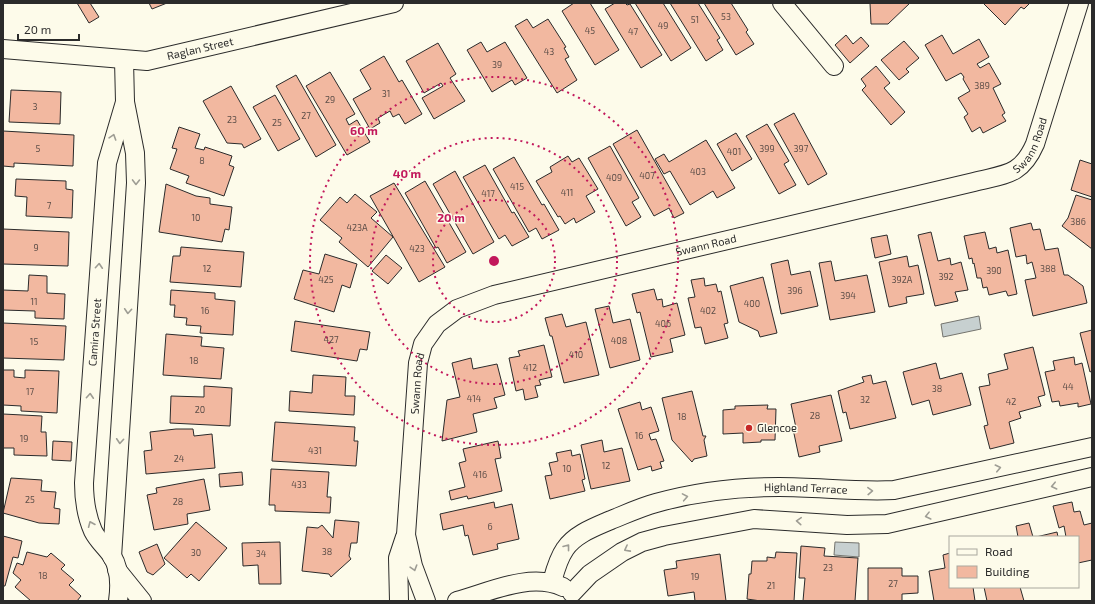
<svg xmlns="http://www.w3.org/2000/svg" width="1095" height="604" font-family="'Exo 2',sans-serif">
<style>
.water{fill:#c7d0d0;stroke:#74746e}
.building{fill:#f2b8a0;stroke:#2b2b2b}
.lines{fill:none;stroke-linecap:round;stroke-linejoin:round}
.minor-casing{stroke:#2b2b2b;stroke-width:20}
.minor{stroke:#fdfbea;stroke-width:18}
.oneway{stroke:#9e9d94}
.ring{fill:none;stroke:#c2185b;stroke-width:2;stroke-dasharray:2 4}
.poi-dot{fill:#c62828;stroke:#fdfbea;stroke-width:1.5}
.labels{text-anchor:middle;stroke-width:3;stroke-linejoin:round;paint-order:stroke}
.number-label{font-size:9px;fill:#5d4e48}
.street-label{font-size:11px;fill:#2b2b2b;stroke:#fdfbea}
.poi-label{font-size:11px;fill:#2b2b2b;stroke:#fdfbea;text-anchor:start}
.centre{fill:#c2185b;stroke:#fdfbea;stroke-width:2}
.ring-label{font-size:12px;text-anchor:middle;font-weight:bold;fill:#c2185b;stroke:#fdfbea;stroke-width:3;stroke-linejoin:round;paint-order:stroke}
</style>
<rect width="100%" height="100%" fill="#fdfbea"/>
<g class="water">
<polygon points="979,316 981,329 943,337 941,324"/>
<polygon points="835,542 859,543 859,557 834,555"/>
</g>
<g class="building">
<polygon points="77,3 90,3 99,17 89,23"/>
<polygon points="149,3 167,3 152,9"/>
<polygon points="574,3 590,3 619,50 595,65 562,11"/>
<polygon points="615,3 625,3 627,5 630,4 662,55 641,68 605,9"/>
<polygon points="635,3 663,3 691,48 671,61"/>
<polygon points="670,3 698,3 720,38 717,40 723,50 706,61"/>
<polygon points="704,3 731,3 748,30 746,32 754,44 736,55"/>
<polygon points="870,3 910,3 888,24 871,24"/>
<polygon points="983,3 1030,3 1024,9 1021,7 1005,25"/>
<polygon points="527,19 533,28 548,19 566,47 564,48 569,57 565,59 577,80 557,93 515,26"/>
<polygon points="846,35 853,44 861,37 869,46 850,63 835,45"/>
<polygon points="942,35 953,54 979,39 989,57 977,64 980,68 989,63 1001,84 993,88 1005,113 1002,115 1006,121 983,133 980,127 972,132 964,117 968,114 958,98 970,91 963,79 964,77 961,73 946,81 925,45"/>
<polygon points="904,41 919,58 906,69 909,72 899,80 881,60"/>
<polygon points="481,42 487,52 505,42 527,78 515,85 512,80 492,92 467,50"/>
<polygon points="438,43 456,74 450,78 465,101 434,119 422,98 443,86 441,83 424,93 406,61"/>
<polygon points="384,56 399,82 402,80 422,114 405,124 399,114 393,117 390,111 378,118 380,123 370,129 353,99 371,89 360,70"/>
<polygon points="876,66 890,83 884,88 905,112 891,125 862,90 866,86 861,79"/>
<polygon points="330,72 355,114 346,119 349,125 357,120 370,142 347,155 306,86"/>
<polygon points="296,75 336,145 316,157 276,86"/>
<polygon points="231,86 261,139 244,148 242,144 227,143 203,101"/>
<polygon points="11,90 61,92 60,124 9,122"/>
<polygon points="275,95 300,139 278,151 253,107"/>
<polygon points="794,113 827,174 808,185 774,124"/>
<polygon points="767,124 789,161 784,164 796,185 779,194 746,136"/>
<polygon points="179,127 200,134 195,148 204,150 205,147 232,156 229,165 234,167 224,196 186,183 189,176 170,169 177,149 172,148"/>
<polygon points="637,130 684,213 674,218 669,208 654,216 613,144"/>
<polygon points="3,131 74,135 73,166 14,163 14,167 3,166"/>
<polygon points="736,133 752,159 732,171 717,144"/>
<polygon points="706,140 735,188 717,198 713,191 690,205 670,171 664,174 655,159 664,154 669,162"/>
<polygon points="610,146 639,198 632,202 641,217 626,226 588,158"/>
<polygon points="568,156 572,162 579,158 598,189 586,196 595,212 576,223 574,218 565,224 560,216 558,217 536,181 552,172 550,167"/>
<polygon points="514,157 542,205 544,204 559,230 542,239 536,228 529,232 493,169"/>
<polygon points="1080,160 1092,164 1092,197 1071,190"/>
<polygon points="485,165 512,213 514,212 529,237 512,246 505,235 499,239 463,177"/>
<polygon points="455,171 494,242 473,254 433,184"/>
<polygon points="16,179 66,181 66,189 73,190 72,218 26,216 27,197 15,196"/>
<polygon points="425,181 466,252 447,263 438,247 436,248 405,193"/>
<polygon points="394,183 445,267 419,282 370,196"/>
<polygon points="166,184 196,196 210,198 210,204 232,207 229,230 225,229 222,242 159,232"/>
<polygon points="355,194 377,212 371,218 393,237 368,267 339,242 342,238 320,220 340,197 347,203"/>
<polygon points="1076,195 1092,200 1092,249 1062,226 1068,218"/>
<polygon points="1031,223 1033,230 1040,229 1045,250 1058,248 1064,275 1068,275 1083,286 1087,303 1033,316 1025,280 1036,278 1032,262 1027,264 1026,255 1016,257 1010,228"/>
<polygon points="3,229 69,232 68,266 3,264"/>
<polygon points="931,232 938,261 950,258 951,265 961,262 968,290 955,292 958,301 935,306 918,235"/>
<polygon points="985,232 989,249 996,247 997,253 1008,250 1017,294 1008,296 1006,291 989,295 987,287 983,288 981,278 977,278 974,263 973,264 972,258 969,259 964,236"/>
<polygon points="887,235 891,254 875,258 871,238"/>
<polygon points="181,247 244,252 241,287 170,282 173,256 180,256"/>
<polygon points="325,254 357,264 350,288 342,285 334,312 294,299 303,270 319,274"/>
<polygon points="386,255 402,268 388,284 372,271"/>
<polygon points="907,256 909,267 918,265 924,294 906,297 907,303 889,307 879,262"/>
<polygon points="788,260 791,275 810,271 818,306 781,314 771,264"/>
<polygon points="831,261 835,281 867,275 875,312 830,320 819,263"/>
<polygon points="29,275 47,276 47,293 65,294 64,319 35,318 35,311 3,310 3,290 28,291"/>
<polygon points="763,277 777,333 760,337 758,331 739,322 730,286"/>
<polygon points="704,278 705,286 716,284 718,292 721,291 728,323 724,324 728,338 705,344 701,327 695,328 688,298 695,297 691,280"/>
<polygon points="654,289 657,300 662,299 663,307 677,303 685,335 670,339 673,352 651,357 640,312 637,313 632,294"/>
<polygon points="171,290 215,293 215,299 235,301 233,335 200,333 201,326 186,325 187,318 174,317 175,305 170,305"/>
<polygon points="609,306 613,323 630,319 640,360 610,368 595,309"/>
<polygon points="562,314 566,327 586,322 599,375 564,383 552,336 550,336 545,318"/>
<polygon points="295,321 370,332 367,350 360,349 357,361 291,351"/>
<polygon points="3,323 66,326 64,360 3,358"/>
<polygon points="1092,330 1092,371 1090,372 1080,333"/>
<polygon points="166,334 202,337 201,346 224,348 221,379 163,375"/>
<polygon points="544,345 552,377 539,380 541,385 535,386 538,397 525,400 523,389 516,391 509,358 520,356 518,351"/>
<polygon points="1033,347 1045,395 1038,397 1041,406 1019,412 1021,418 1009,422 1014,443 990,449 984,426 988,425 979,387 990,385 988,374 1008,369 1004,354"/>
<polygon points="1074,357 1075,365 1082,363 1091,404 1078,407 1078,403 1060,406 1059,401 1052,402 1045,372 1055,370 1053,361"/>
<polygon points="471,358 473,369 497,364 505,395 494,398 497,408 473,414 477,432 442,441 447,400 460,397 452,363"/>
<polygon points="936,363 940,379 962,373 971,405 933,415 929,400 912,405 903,372"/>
<polygon points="3,370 14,370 14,377 25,378 25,370 59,371 57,413 21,411 21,406 3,405"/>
<polygon points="313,375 346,377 345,396 355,396 354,415 289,411 290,391 312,393"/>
<polygon points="871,375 873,384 886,381 896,418 850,429 846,412 843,413 838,391 864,382 862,377"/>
<polygon points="204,386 232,388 230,426 170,423 171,396 204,397"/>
<polygon points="692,391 703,436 706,436 704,440 707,456 694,459 692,462 672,440 662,398"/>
<polygon points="831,395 842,441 819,446 820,452 799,457 793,429 796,428 791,404"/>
<polygon points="640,402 642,410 651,407 659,431 649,434 651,440 656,439 664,461 660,462 662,468 652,471 651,466 638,470 618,409"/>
<polygon points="768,405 767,409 776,409 775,440 761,440 761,442 743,443 743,433 723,434 723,410 735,409 735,406"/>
<polygon points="3,414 42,416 41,432 46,432 47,456 14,455 14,448 3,448"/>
<polygon points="275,422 355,427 354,441 358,441 356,466 272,461"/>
<polygon points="176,429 193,429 194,436 212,434 215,468 146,474 144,451 152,450 150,432"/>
<polygon points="602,440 604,452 622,448 630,481 591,489 581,445"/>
<polygon points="53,441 72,442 71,461 52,460"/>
<polygon points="498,441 501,458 495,459 502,491 468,499 467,496 451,500 449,491 465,487 459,463 466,461 463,449"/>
<polygon points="571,450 572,456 580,454 585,479 582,480 585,491 550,499 545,476 552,475 549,463 558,461 556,453"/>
<polygon points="271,469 329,472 327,497 331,497 330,513 275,511 275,505 269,505"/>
<polygon points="242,472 243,485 220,487 219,474"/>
<polygon points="11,478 42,480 41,491 56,492 54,508 60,509 59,524 39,523 3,513"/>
<polygon points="204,479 210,510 187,514 188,524 154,530 147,495 157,493 156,488"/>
<polygon points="494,502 495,508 512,504 519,539 497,544 498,549 473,555 468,535 465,536 463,525 443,530 440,514"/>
<polygon points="1072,502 1074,512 1080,511 1084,525 1092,523 1092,560 1078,563 1078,537 1066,537 1064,526 1059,528 1053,506"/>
<polygon points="335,520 359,522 357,543 351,543 349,556 351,559 331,577 329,574 302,571 307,527 318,528 322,525 333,538"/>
<polygon points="196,522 227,548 199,581 191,574 187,578 164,558"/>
<polygon points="1029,523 1033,537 1018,537 1016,526"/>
<polygon points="1057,532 1058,537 1036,537"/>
<polygon points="3,536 22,541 18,558 13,557 5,586 3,586"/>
<polygon points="280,542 281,584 259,584 258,565 243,566 242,543"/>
<polygon points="157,544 165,564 153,575 147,572 139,552"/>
<polygon points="801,546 825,548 824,556 858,558 855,601 803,601 805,578 799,578"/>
<polygon points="27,552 47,557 51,553 65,565 61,569 74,580 69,585 81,596 77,601 31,601 15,587 21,580 13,573 17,563 23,565"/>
<polygon points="776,552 797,553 794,601 761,601 747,599 749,574 751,574 752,561 767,561 767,557 775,558"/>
<polygon points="950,553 950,587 973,587 975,601 934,601 929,571 945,568 943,555"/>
<polygon points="720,554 726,601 695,601 694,592 668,596 664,570 677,568 676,561"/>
<polygon points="868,568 902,568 902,576 918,576 918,593 902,594 902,601 868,601"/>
<polygon points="984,587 1020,587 1024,601 987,601"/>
</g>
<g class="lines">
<g class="minor-casing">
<g id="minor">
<polyline points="782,3 834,66"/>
<path id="s1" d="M 3,49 L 147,61 L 394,3"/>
<polyline points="112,557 136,183 135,153 125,102 124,60"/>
<polyline points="117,570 142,601"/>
<path id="s2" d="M 552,582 C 555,571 558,559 565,549 C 575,534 595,527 611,520 C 626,514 641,507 656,503 C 695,492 739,487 779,487 C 818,487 856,492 894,490 L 1092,447"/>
<polyline points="572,593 590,574 622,552 642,542 664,536 754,519 847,525 887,524 1092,477"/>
<path id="s3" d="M 118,601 C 120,587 120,569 112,556 C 106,547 98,541 93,531 C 86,515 84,501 84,483 L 107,163 L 125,102"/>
<polyline points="399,601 398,558 405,537"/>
<path id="s4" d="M 426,601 L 413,566 L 406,535 L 418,363 L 423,344 L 437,324 L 457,309 L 494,295 L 974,182 C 1005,174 1021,176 1035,144 L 1079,3"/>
<path d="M 457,601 C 490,592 530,572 563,587"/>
</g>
</g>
<use href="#minor" class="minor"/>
</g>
<defs><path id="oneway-chevron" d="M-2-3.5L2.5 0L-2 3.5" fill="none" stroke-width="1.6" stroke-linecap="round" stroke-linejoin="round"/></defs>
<g class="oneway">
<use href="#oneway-chevron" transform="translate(113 137) rotate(-72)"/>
<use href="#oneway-chevron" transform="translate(136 182) rotate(91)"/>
<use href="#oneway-chevron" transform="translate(99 266) rotate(-86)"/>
<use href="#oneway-chevron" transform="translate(128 311) rotate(94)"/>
<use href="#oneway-chevron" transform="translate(90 396) rotate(-86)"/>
<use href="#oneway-chevron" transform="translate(120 441) rotate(94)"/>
<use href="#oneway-chevron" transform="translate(998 468) rotate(-13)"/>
<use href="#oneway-chevron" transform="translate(1054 486) rotate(167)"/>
<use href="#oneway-chevron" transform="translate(870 491) rotate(-2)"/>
<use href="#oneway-chevron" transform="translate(685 497) rotate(-10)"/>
<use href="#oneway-chevron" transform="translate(928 516) rotate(166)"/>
<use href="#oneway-chevron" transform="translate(799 521) rotate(-176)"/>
<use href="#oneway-chevron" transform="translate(91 524) rotate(-113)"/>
<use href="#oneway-chevron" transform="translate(567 547) rotate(-52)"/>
<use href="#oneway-chevron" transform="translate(627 549) rotate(152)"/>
<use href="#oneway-chevron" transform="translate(414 568) rotate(73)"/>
</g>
<g class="ring">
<circle cx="494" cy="261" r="61"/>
<circle cx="494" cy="261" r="123"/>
<circle cx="494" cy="261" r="184"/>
</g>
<circle class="poi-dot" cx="749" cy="428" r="4"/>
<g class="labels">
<g class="number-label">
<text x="726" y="20">53</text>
<text x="695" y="23">51</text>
<text x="663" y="29">49</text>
<text x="590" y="34">45</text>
<text x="633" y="35">47</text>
<text x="549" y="55">43</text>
<text x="497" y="68">39</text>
<text x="982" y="89">389</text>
<text x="386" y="97">31</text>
<text x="330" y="103">29</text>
<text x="35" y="110">3</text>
<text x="306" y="119">27</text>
<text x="232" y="123">23</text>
<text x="277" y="126">25</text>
<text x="38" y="152">5</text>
<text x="767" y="152">399</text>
<text x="801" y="152">397</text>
<text x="734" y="155">401</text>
<text x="202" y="164">8</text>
<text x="698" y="175">403</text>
<text x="647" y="179">407</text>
<text x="614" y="181">409</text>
<text x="517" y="190">415</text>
<text x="567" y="196">411</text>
<text x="488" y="197">417</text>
<text x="49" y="209">7</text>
<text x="196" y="221">10</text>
<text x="1078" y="225">386</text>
<text x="357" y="231">423A</text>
<text x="36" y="251">9</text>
<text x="417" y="252">423</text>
<text x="207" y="272">12</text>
<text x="1048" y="272">388</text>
<text x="994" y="274">390</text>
<text x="946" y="280">392</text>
<text x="326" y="283">425</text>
<text x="902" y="283">392A</text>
<text x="795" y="294">396</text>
<text x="848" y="299">394</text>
<text x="34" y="305">11</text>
<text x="752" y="307">400</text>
<text x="205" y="314">16</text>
<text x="708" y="314">402</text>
<text x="663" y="327">406</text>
<text x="331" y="343">427</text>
<text x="619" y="344">408</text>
<text x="34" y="345">15</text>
<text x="576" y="358">410</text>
<text x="194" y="364">18</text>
<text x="530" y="371">412</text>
<text x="1068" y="390">44</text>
<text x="937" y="392">38</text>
<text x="30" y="395">17</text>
<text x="474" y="402">414</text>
<text x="865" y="403">32</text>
<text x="1011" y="405">42</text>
<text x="200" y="413">20</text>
<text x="815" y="419">28</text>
<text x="682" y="420">18</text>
<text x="639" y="439">16</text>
<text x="24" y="442">19</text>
<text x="315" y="454">431</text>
<text x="179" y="462">24</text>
<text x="606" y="469">12</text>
<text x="567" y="472">10</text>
<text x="480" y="478">416</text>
<text x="299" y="488">433</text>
<text x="30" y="503">25</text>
<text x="178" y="505">28</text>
<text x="490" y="530">6</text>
<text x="327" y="555">38</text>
<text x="196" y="556">30</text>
<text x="261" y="557">34</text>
<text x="828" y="571">23</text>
<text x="43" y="579">18</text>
<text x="695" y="580">19</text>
<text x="893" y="587">27</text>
<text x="771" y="589">21</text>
</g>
<g class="street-label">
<text dy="4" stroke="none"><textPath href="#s1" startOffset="199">Raglan Street</textPath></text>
<text dy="4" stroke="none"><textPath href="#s4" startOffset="916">Swann Road</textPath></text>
<text dy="4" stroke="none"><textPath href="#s4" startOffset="568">Swann Road</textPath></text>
<text dy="4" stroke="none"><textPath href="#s3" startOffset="278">Camira Street</textPath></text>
<text dy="4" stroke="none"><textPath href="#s4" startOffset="221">Swann Road</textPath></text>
<text dy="4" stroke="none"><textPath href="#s2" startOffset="290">Highland Terrace</textPath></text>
</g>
<g class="poi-label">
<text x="757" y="432">Glencoe</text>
</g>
</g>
<circle cx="494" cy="261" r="6" class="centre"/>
<g class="ring-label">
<text x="364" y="135">60 m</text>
<text x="407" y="178">40 m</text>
<text x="451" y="222">20 m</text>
</g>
<rect width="1095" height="604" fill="none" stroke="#2b2b2b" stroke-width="8"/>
<rect x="949" y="536" width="130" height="52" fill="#fdfbea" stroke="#a9a89e"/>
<rect x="957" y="549" width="20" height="6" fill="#fdfbea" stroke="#a9a89e"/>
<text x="985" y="556" font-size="12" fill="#2b2b2b">Road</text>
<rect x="957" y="566" width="20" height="12" fill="#f2b8a0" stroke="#a9a89e"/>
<text x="985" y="576" font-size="12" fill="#2b2b2b">Building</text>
<path d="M18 34v6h61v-6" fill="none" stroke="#2b2b2b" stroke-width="2"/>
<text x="24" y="34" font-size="12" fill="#2b2b2b" stroke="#fdfbea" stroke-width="3" paint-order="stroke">20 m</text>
</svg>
